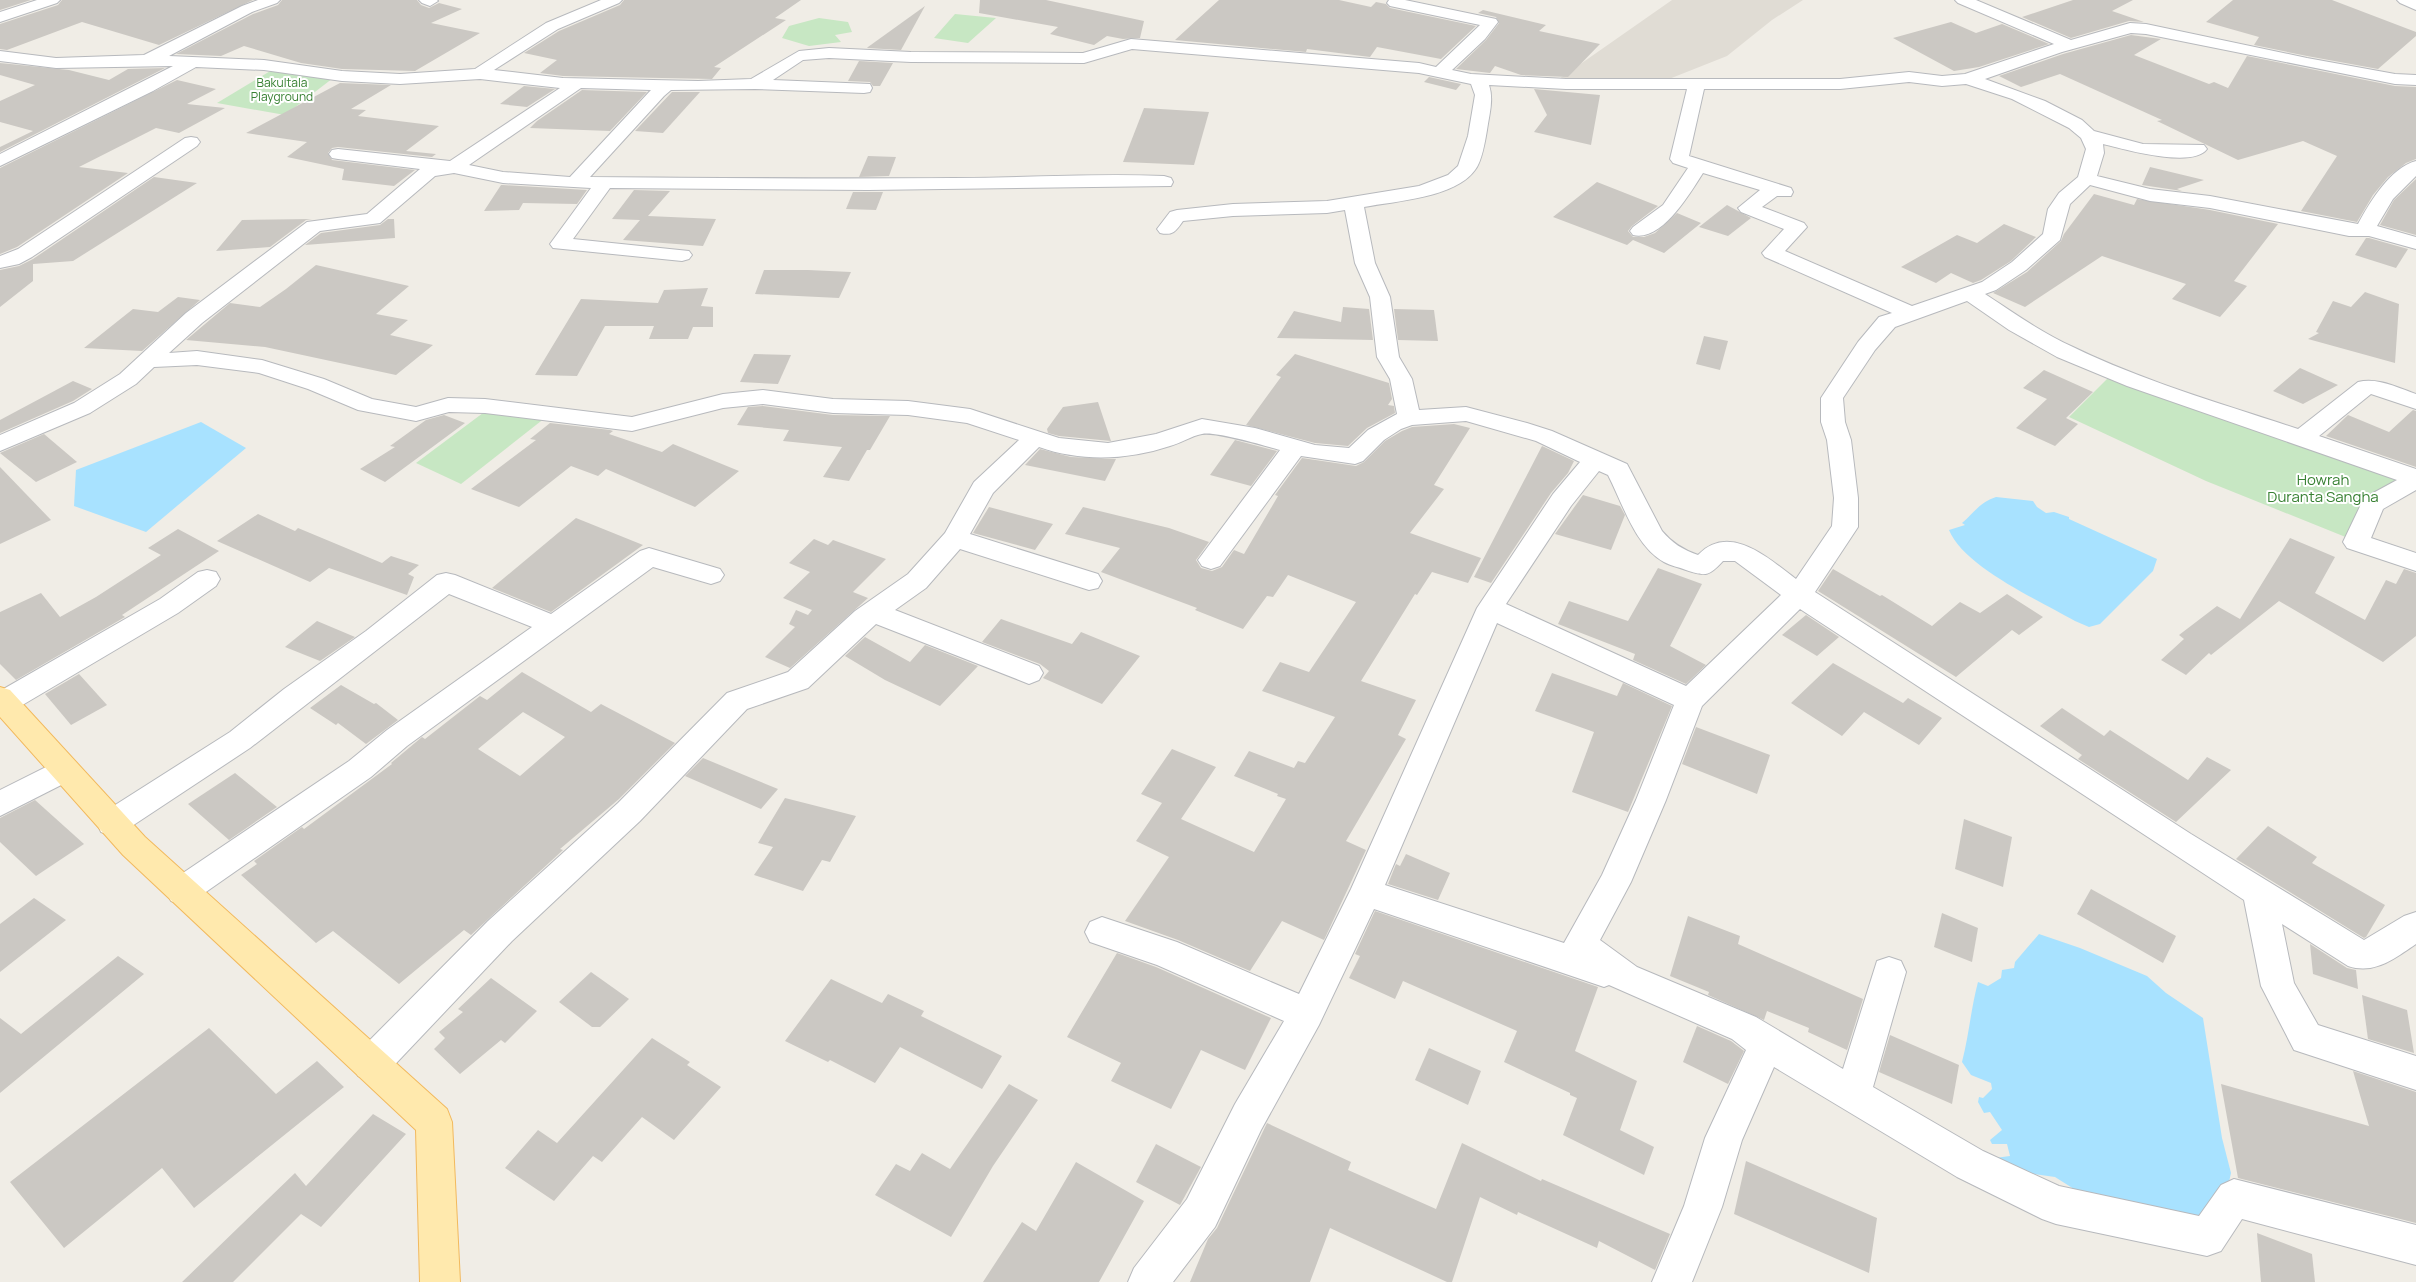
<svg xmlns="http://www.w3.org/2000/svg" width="2416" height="1282" font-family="Manrope,sans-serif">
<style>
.education{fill:#e0dcd4}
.green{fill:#c7e7c3}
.water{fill:#a8e2ff}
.building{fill:#cbc8c3;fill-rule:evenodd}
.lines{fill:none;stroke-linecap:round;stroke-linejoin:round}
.minor-casing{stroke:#b7b9bd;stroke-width:2}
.major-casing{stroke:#f2b95d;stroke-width:2}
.minor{fill:#fff;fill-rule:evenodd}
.major{fill:#ffe9ad;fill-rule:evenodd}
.labels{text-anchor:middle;stroke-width:4;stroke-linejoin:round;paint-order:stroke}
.far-park-label{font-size:12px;fill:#388133;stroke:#fff}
.park-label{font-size:15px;fill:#388133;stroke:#fff}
</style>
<rect width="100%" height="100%" fill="#f0ede6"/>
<polygon class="education" points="1672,0 1803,0 1772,20 1727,56 1669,79 1559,79"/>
<g class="green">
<polygon points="955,14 996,18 968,43 934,38"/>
<polygon points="819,18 848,22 852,32 835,35 841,42 809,46 782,38 789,26"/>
<polygon points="277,67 337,75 285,115 217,103"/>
<polygon points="2112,374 2399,479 2366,497 2348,538 2206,481 2069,417"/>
<polygon points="491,407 550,414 461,484 416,463"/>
</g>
<g class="water">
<polygon points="201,422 246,448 146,532 74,506 76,470"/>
<path d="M 1996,497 L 2033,501 L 2037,507 L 2046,513 L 2054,512 L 2069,517 L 2069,519 L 2157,559 L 2153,571 L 2100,624 L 2089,627 L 2075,621 C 2040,601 1964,567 1949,530 L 1965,525 L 1962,523 C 1974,513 1980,502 1996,497 Z"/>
<path d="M 2039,934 L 2080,948 L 2147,976 L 2166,993 L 2203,1018 L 2222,1138 L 2231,1173 L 2227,1191 L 2215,1215 L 2195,1218 L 2074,1189 L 2055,1177 L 2026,1173 L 2019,1167 L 2011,1173 L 1995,1158 L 2010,1156 L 2007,1144 L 1992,1144 L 1990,1140 L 2002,1130 L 1990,1112 L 1984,1113 L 1978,1102 L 1979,1097 L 1983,1098 L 1992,1089 L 1991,1083 L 1971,1075 L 1962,1062 C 1969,1035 1971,1008 1978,982 L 1988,986 L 2001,978 L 2002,970 L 2014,968 L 2015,962 Z"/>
</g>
<g class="building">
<polygon points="0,0 31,0 0,10"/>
<polygon points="62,0 253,0 159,45 82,22 7,50 0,49 0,24 58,5"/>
<polygon points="282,0 417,0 421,5 429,8 439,3 462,9 431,23 480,33 415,71 342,69 301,63 244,46 221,56 176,54 253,14 278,5"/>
<polygon points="624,0 801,0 775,18 786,20 714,67 721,68 712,79 563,76 540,73 557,60 524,53 559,31 620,5"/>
<polygon points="980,0 1046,0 1144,21 1140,38 1123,39 1107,36 1094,45 1050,34 1058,27 979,13"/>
<polygon points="1219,0 1339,0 1371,7 1376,2 1386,4 1390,8 1476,26 1441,59 1377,47 1370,57 1307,49 1306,52 1175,40"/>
<polygon points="2073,0 2133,0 2112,11 2144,22 2129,21 2071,38 2022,17"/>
<polygon points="2233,0 2332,0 2416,32 2416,36 2378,69 2307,56 2254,45 2259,37 2206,22"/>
<polygon points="925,6 901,50 867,48 868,47"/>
<polygon points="1483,10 1546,25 1539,31 1600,44 1568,77 1521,75 1495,66 1490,73 1456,69 1486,40 1499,23 1496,17 1478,13"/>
<polygon points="1951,22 1976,33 2002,24 2049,44 1979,67 1954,71 1893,38"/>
<polygon points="2131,35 2161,39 2134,55 2209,84 2214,82 2228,88 2247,56 2395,86 2416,87 2416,159 2406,163 2388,177 2373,195 2357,222 2301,211 2337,156 2303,141 2238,160 2157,121 2162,120 2060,74 2021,87 1999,76 2063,54"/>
<polygon points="859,61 893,63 880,86 873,86 870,82 848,81"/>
<polygon points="0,63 69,70 109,80 128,69 165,68 0,152 0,147 33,131 0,122 0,101 35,85 0,75"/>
<polygon points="1429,77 1461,84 1456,90 1424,82"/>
<polygon points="177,80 216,89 187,104 225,108 179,133 156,128 79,167 128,173 17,247 0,254 0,168"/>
<polygon points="340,83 391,85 351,109 366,110 358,116 439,126 406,151 436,154 432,157 338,147 332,148 328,153 332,160 415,170 394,186 342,180 344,169 287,157 307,142 246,133"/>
<polygon points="524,86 555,89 527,107 500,104"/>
<polygon points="1534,89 1600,95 1591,145 1534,132 1547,115"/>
<polygon points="582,90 647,92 610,131 530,128 537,121"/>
<polygon points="672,92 700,92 663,133 635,131"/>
<polygon points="1144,108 1209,112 1194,165 1123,162"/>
<polygon points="868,156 896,157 889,176 859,177"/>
<polygon points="2150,167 2204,180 2177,189 2182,191 2142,185"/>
<polygon points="154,177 197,183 73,261 33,264 33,281 0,307 0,270 19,266 33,259"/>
<polygon points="2416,179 2416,235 2380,225 2394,200"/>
<polygon points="1597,182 1658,206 1632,226 1628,231 1633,237 1644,237 1655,233 1677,213 1701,223 1664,253 1633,240 1627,245 1553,217"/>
<polygon points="501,185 503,185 587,190 577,204 523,203 519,210 484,211"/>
<polygon points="634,190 670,191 648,216 716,219 703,246 623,240 640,220 612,219"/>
<polygon points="853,192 883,192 876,210 846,209"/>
<polygon points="2094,194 2134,205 2137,199 2210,210 2278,224 2234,281 2247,286 2220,317 2172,299 2186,284 2102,256 2025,307 1993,293 2027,272 2061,241 2064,234"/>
<polygon points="1727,205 1751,218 1728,236 1699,227"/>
<polygon points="312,219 306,220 270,247 216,251 242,220"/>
<polygon points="388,219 394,219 395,238 305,245 321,233 380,225"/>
<polygon points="2004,224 2036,237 2011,261 1981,280 1973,283 1951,273 1936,283 1901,267 1957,235 1977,243"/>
<polygon points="2366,238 2369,238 2408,249 2396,268 2355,255"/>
<polygon points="316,265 409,286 376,314 408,320 390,335 433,345 396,375 265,347 186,340 230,303 260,307 286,289"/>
<polygon points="764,270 808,270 851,272 839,298 755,294"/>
<polygon points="708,288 701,306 713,307 713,327 693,327 688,339 649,339 654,326 605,326 577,376 535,375 581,299 658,303 664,290"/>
<polygon points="2365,292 2399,304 2395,363 2308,339 2319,333 2316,332 2333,301 2351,307"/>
<polygon points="178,297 200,300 142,351 84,348 133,309 158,312"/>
<polygon points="1343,307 1369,309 1373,340 1277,338 1294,311 1341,322"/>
<polygon points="1394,309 1434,310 1438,341 1398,340"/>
<polygon points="1704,336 1728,341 1720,370 1696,364"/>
<polygon points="754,354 791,355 778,384 740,382"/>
<polygon points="1295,354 1389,383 1392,399 1388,405 1394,406 1395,413 1367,428 1348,446 1315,443 1246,425 1281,377 1276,375"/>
<polygon points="2300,368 2338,385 2303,404 2273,391"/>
<polygon points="2044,370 2093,392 2066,418 2078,424 2055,446 2016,428 2047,399 2023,388"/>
<polygon points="73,381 92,389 73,401 0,433 0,420"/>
<polygon points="1098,402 1111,441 1059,436 1048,433 1047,429 1063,407"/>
<polygon points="763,406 833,415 890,416 870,450 867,450 849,481 823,477 842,447 783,441 789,430 737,425 748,407"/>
<polygon points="2413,410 2416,411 2416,467 2326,436 2348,415 2389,432"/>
<polygon points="444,415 465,423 385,482 360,469 395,447 390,446 426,420"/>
<polygon points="550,423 610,430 613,431 609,434 662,452 673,444 739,471 695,507 606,469 598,476 571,466 519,507 471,489 536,440 530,439"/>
<polygon points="1454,424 1470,428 1434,485 1444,489 1410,533 1481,558 1468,583 1432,572 1417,595 1415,594 1361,681 1416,700 1398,735 1406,739 1346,841 1366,850 1324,940 1282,921 1250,971 1178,940 1125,921 1169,857 1136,841 1162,803 1141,794 1172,749 1216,767 1181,819 1254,852 1286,799 1277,796 1278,794 1234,776 1249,751 1294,768 1298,761 1305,763 1335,717 1262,691 1280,662 1309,672 1356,602 1288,575 1273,597 1267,596 1243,629 1195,610 1197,608 1101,572 1120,548 1065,534 1083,507 1169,528 1209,542 1196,560 1201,568 1212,571 1222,567 1234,550 1244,554 1278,496 1275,495 1302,458 1356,466 1364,462 1385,441 1402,431 1412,427"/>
<polygon points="44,434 77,462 36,482 0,453"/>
<polygon points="1235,440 1277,451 1251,486 1210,475"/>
<polygon points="1542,446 1574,461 1568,473 1551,493 1491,583 1474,577"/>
<polygon points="1040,449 1071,457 1116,459 1105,481 1025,465"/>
<polygon points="0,467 51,520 0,544"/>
<polygon points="1583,495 1620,506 1625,515 1611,550 1555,534"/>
<polygon points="989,507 1053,524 1035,550 973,533"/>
<polygon points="258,514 295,531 298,528 382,563 391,556 419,565 408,574 414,577 407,595 329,568 310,582 217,541"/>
<polygon points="576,518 643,545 551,612 492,588"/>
<polygon points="178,529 219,551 122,615 125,617 16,680 0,664 0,612 41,593 60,617 96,597 161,555 148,548"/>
<polygon points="2290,538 2335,557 2315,593 2365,620 2386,580 2396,584 2404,569 2416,573 2416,636 2383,662 2279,601 2211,655 2209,653 2186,675 2161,660 2184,639 2179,635 2217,606 2240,619"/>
<polygon points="814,539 828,545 833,540 886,559 853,592 868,598 790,668 765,657 795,627 789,624 796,610 808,615 812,610 783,598 810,572 789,563"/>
<polygon points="1658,568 1702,584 1670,646 1706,665 1686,684 1633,660 1635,654 1558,624 1569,601 1628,621"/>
<polygon points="1833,569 1880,596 1882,595 1932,626 1960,602 1980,613 2007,594 2043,617 2019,635 2012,630 1956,677 1818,591"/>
<polygon points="1806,615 1839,637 1817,656 1782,635"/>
<polygon points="1001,619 1072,644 1081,632 1140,656 1102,704 1043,678 1049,671 1040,664 982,642"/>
<polygon points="317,621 355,637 320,661 285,647"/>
<polygon points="865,637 910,662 925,645 978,666 940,706 885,680 845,656"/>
<polygon points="1833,663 1903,703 1908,698 1942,718 1919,745 1864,712 1842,736 1791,703"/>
<path d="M 522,672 L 591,712 L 601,704 L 675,743 L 619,799 L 560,849 L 563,850 L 471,935 L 464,930 L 399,984 L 333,931 L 316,943 L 241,875 L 257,864 L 254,861 L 302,827 L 304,829 L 392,764 L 391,763 L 422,737 L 425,739 L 480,696 L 487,700 ZM 523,712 L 565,737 L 520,776 L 478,749 Z"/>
<polygon points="1552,673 1617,696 1623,683 1672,706 1628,812 1572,792 1594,732 1535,711"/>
<polygon points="79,674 107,705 71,725 45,694"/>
<polygon points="341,685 374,704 376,703 398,720 366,744 338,723 336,725 310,708"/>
<polygon points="2062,708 2104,736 2110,730 2188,780 2207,757 2231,770 2176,822 2078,759 2082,755 2040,726"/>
<polygon points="1696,727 1770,755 1757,794 1682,764"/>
<polygon points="703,758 778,789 761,809 685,776"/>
<polygon points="235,773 277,807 229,840 188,804"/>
<polygon points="785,798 856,816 830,862 822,860 803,891 754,875 773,847 758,843"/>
<polygon points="35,800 84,844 36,876 0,842 0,818"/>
<polygon points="1964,819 2012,837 2003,887 1955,869"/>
<polygon points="2268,826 2317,857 2312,863 2385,905 2366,937 2364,938 2236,859"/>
<polygon points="1406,854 1450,873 1438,900 1388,884 1396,864 1400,866"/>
<polygon points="2091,889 2176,936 2163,963 2077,914"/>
<polygon points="34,898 66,920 0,972 0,924"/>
<polygon points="1375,911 1598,987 1575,1051 1637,1081 1620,1130 1654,1147 1644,1175 1563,1135 1577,1098 1570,1095 1570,1093 1504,1062 1517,1031 1403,981 1395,999 1349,978 1360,956 1355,954"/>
<polygon points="1942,913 1978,928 1972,962 1934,947"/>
<polygon points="1688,916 1740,936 1738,944 1863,999 1847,1050 1808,1032 1809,1028 1767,1011 1764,1020 1708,995 1709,992 1670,976"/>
<polygon points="2310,944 2347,968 2356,970 2358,989 2313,974"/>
<polygon points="1117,953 1156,967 1271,1018 1245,1070 1201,1050 1171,1109 1111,1081 1121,1063 1067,1037"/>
<polygon points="118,956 144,974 0,1093 0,1018 21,1034"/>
<polygon points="591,972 629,999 600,1027 592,1027 559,1002"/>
<polygon points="491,978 537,1011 505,1043 501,1040 460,1074 434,1049 445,1038 439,1032 463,1012 458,1009"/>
<polygon points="831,979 882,1003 888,994 924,1011 921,1016 1002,1056 982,1089 900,1047 875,1083 830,1060 828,1062 785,1041"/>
<polygon points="2362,995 2407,1010 2414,1053 2368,1039"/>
<polygon points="1697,1026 1731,1041 1744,1051 1728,1084 1683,1062"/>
<polygon points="209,1028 276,1094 317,1061 344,1087 194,1208 162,1168 64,1248 10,1182"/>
<polygon points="1890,1035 1959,1065 1952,1104 1879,1072"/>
<polygon points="652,1038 690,1062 687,1065 721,1087 674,1140 642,1117 602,1162 593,1156 554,1201 505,1168 538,1130 557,1143"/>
<polygon points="1429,1048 1481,1071 1468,1105 1415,1080"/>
<polygon points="2353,1071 2416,1092 2416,1223 2238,1178 2221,1084 2369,1126"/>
<polygon points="1009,1084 1038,1100 993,1166 951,1237 875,1195 896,1164 910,1171 922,1153 950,1169"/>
<polygon points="373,1114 406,1134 321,1227 301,1214 233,1282 182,1282 295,1173 306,1186"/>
<polygon points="1267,1123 1351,1162 1348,1170 1436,1209 1462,1143 1541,1181 1542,1179 1670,1234 1655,1270 1599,1241 1597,1248 1518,1212 1517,1215 1480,1197 1452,1282 1447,1282 1330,1228 1310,1282 1190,1282 1208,1239 1217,1228"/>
<polygon points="1156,1144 1201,1167 1180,1205 1136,1182"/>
<polygon points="1746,1161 1877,1218 1869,1273 1734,1214"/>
<polygon points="1076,1162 1144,1201 1099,1282 983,1282 1022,1222 1036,1231"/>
<polygon points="2257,1233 2312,1254 2315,1282 2261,1282"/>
</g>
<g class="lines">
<g class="minor-casing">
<g id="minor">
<polygon points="37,0 60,0 57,3 0,22 0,12"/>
<path d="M 258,0 L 280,0 L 277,3 L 252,12 L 169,56 L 264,60 L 342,71 L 400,74 L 475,69 L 546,23 L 601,0 L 622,0 L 619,3 L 558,29 L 494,70 L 563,78 L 698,81 L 751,79 L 799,51 L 829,48 L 911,52 L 1083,53 L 1131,39 L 1419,63 L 1436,67 L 1480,25 L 1390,6 L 1387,3 L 1389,0 L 1405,0 L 1496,19 L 1498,22 L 1485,39 L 1452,70 L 1471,74 L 1566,79 L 1840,79 L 1909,72 L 1942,76 L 1965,74 L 2054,44 L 1958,3 L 1955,0 L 1976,0 L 2071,40 L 2130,23 L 2146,24 L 2307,58 L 2395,74 L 2416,75 L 2416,85 L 2395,84 L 2146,34 L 2131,33 L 2062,52 L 1985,79 L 2045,101 L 2082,120 L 2094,131 L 2143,144 L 2204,145 L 2207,149 C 2193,169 2123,149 2103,144 L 2104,153 L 2097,176 L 2150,189 L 2210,196 L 2358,224 C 2370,202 2390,168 2416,161 L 2416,176 L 2393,199 L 2377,226 L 2416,237 L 2416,249 L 2369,236 L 2349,236 L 2210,208 L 2150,201 L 2090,185 L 2070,204 L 2060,240 L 2026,270 L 1996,290 L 1985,294 C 2014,313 2042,333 2073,347 C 2145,382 2223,404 2298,429 L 2358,382 C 2378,377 2398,388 2416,394 L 2416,409 L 2371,394 L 2319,436 L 2416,469 L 2416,490 L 2383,509 L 2371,538 L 2416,553 L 2416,571 L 2347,548 L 2343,542 L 2364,498 L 2397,480 L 2127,386 L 2057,357 L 2009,330 L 1967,301 L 1895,327 L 1875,350 L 1843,398 L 1845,422 L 1851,440 L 1858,498 L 1858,527 L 1815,592 L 2191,834 L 2364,940 L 2404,916 L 2416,912 L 2416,944 C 2395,958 2375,975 2348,966 L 2282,924 L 2294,983 L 2318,1025 L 2416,1056 L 2416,1090 L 2294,1050 L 2261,986 L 2244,900 L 1800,609 L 1702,706 L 1666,800 L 1631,882 L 1600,940 L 1637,967 L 1756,1017 L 1843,1069 L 1877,961 L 1889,957 L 1901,961 L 1906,972 L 1873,1087 L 1983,1151 L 2059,1186 L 2199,1216 L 2221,1185 L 2234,1179 L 2416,1225 L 2416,1265 L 2242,1219 L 2221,1251 L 2207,1256 L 2056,1224 L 2042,1219 L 1957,1177 L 1774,1067 L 1742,1140 L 1722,1207 L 1692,1282 L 1652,1282 L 1684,1206 L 1705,1138 L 1746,1050 L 1732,1039 L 1609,985 L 1604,987 L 1374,909 L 1319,1025 L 1261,1130 L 1215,1227 L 1173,1282 L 1128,1282 L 1134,1268 L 1187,1199 L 1235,1104 L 1284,1021 L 1157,965 L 1090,942 L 1085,932 L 1090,922 L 1102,917 L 1177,942 L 1299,994 L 1351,889 L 1477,608 L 1553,494 L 1580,462 L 1536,441 L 1466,421 L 1412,425 L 1401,429 L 1384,440 L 1363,461 L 1355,464 L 1301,456 L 1220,566 L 1211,569 L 1202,566 L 1198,560 L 1280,450 C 1265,446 1216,431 1202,434 C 1191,436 1181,443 1170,446 C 1128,460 1081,462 1039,447 L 993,493 L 970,534 L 1098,574 L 1102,581 L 1098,588 L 1089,590 L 960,549 L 926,588 L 895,610 L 1039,666 L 1043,673 L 1039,680 L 1029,684 L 1019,680 L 876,624 L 808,688 L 747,709 L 640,821 L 512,941 L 384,1076 L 371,1081 L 358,1076 L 353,1064 L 358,1052 L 488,921 L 618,803 L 727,693 L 788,672 L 855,611 L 908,574 L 945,533 L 974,482 L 1019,440 L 967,423 L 908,415 L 833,413 L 763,404 L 723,408 L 632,431 L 485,413 L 449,412 L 416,421 L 358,410 L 308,389 L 259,373 L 197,365 L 154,367 L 136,384 L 90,413 L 0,451 L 0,435 L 74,403 L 120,374 L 186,313 L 307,222 L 367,214 L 420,169 L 338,159 L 332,158 L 329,154 L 332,150 L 338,149 L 450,161 L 560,88 L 480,79 L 400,84 L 342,81 L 264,70 L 196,67 L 153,91 L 0,166 L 0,154 L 173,66 L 56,68 L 0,61 L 0,51 L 56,58 L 144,55 L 242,6 ZM 1132,49 L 1419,73 L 1471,84 L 1475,95 L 1468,136 L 1458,166 L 1448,175 L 1419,186 L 1327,201 L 1233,204 L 1177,210 L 1170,212 L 1157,229 L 1160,233 C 1173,236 1176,231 1183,221 L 1233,216 L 1327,213 L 1345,210 L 1355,263 L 1370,297 L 1377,357 L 1390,379 L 1397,414 L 1368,430 L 1349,448 L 1315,445 L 1255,428 L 1202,419 L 1156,434 L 1108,443 L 1059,438 L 970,409 L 908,401 L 833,399 L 763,390 L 723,394 L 632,417 L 485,399 L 448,398 L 416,407 L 372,399 L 324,379 L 262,360 L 197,351 L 169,353 L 202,323 L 320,231 L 380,223 L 435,176 L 454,173 L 503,183 L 591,188 L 550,244 L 553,248 L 682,261 L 689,259 L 692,255 L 689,251 L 573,239 L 610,188 L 868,190 L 1171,186 L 1173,182 L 1171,178 L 1164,176 C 1094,173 1023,178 953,178 C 832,179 710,178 590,177 L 664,96 L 671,90 L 755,89 L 864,93 L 870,92 L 872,88 L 870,84 L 773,80 L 803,60 L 829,58 L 911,62 L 1084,63 ZM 1909,82 L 1942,86 L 1966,84 L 2012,99 L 2069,128 L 2081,138 L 2086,149 L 2078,177 L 2059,193 L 2048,209 L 2043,234 L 2012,262 L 1982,282 L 1912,306 L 1785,251 L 1807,227 L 1804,223 L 1762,207 L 1777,196 L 1791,196 L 1793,192 L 1791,188 L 1689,156 L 1704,89 L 1840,89 ZM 1489,85 L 1566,89 L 1687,89 L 1670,159 L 1673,163 L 1688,168 L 1663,205 L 1633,227 L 1630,231 L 1633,235 C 1662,242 1690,193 1703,173 L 1760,190 L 1738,208 L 1741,212 L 1784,229 L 1762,253 L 1765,257 L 1892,313 L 1879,317 L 1858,342 L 1821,398 L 1821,422 L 1827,440 L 1834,498 L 1832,526 L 1796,579 C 1769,559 1730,522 1698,555 C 1683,550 1672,543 1662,531 L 1627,464 L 1552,431 L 1527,423 L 1466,407 L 1419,410 L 1412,379 L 1399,357 L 1390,297 L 1375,263 L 1364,207 C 1395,201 1455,198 1475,170 C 1482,161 1485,142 1487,130 C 1489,115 1494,100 1489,85 ZM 581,88 L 651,90 L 570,177 L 503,172 L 469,165 ZM 1599,471 L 1608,475 C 1623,504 1635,546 1664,562 C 1671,566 1679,567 1686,570 C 1706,577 1709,576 1723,561 L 1735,561 L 1781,595 L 1686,686 L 1506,604 L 1571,506 ZM 1497,623 L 1674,705 L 1636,800 L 1602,875 L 1564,943 L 1385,885 Z"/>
<polygon points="419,0 437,0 438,1 430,6 422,3"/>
<polygon points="2397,0 2416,0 2416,10 2400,3"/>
<polygon points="191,137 197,138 200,142 197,146 32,257 19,264 0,268 0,256 18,249 185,138"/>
<polygon points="649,548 720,569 724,575 720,581 711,584 653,567 407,746 371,777 193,901 182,905 171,901 166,891 171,881 349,761 387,730 532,627 449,594 250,748 123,832 112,836 101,832 97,823 101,814 230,732 284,689 366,631 437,575 446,573 455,575 551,614 640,551"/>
<polygon points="207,570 216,572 220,579 216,586 178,613 14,710 4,713 0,712 0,691 160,599 198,572"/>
<polygon points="64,758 75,762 79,770 75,778 0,816 0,790"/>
</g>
</g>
<g class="major-casing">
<polygon id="major" points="0,687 10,690 145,837 447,1109 452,1122 460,1282 420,1282 416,1130 123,855 0,717"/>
</g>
<use href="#minor" class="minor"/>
<use href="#major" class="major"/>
</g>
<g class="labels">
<g class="far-park-label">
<text x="282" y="87">Bakultala<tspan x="282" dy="14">Playground</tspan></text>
</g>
<g class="park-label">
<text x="2323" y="485">Howrah<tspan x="2323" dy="17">Duranta Sangha</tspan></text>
</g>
</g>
</svg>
